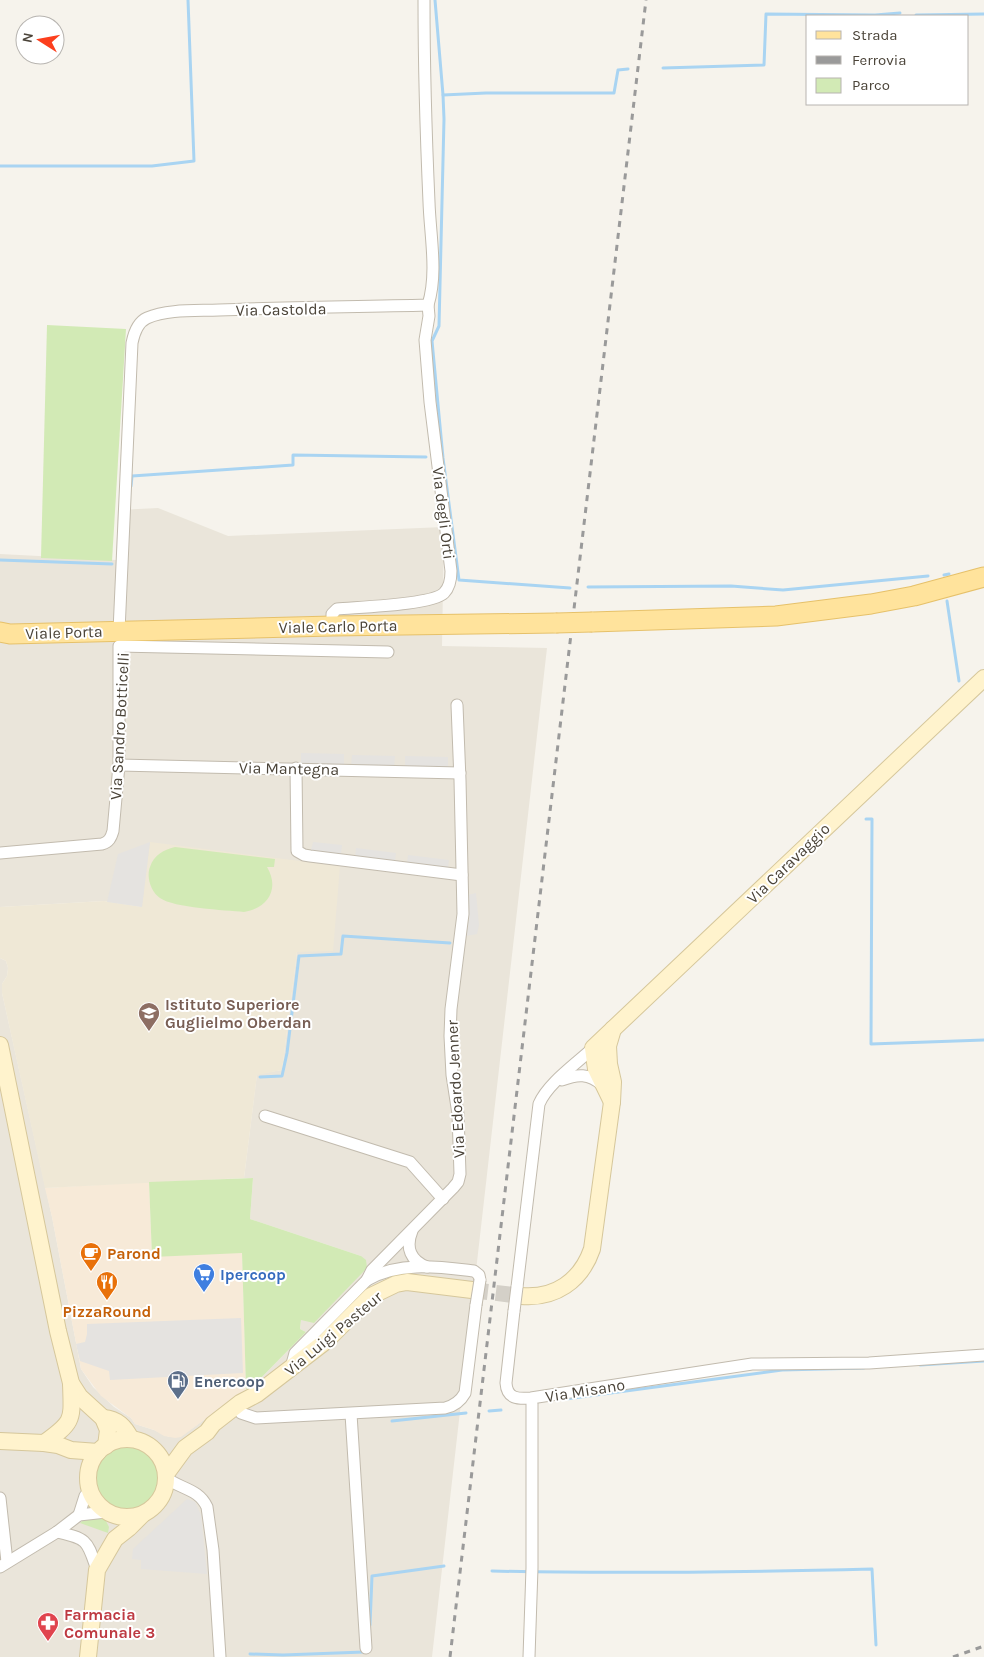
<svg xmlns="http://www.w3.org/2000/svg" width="984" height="1657" font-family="Karla,sans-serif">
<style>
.residential{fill:#eae5da}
.commercial{fill:#f7ead8}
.education{fill:#efe8d6}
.green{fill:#d2eab5}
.parking{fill:#e5e3e0}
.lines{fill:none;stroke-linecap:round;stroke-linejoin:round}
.stream{stroke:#a9d4f2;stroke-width:3}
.secondary-tunnel{stroke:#d4d0c8;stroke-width:16;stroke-dasharray:16 8;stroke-linecap:butt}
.street-casing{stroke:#c2bbae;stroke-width:13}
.secondary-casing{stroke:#d6c79b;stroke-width:18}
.primary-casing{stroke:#e6c16a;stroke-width:21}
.street{stroke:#fff;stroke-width:11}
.secondary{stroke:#fff3cd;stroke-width:16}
.primary{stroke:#ffe39c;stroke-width:19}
.rail{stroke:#9a9a9a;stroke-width:3;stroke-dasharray:6 6;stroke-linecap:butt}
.street-bridge-casing{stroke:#c2bbae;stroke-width:13;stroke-linecap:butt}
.primary-bridge-casing{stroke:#e6c16a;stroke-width:21;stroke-linecap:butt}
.street-bridge{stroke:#fff;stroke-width:11}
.primary-bridge{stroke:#ffe39c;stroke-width:19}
.labels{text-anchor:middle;stroke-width:4;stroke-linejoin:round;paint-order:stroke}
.street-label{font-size:16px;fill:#4b4439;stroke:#fff}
.education-label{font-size:16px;font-weight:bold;fill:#785e54;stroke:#fff;text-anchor:start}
.food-label{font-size:16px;font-weight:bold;fill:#c56008;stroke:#fff;text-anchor:start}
.shop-label{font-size:16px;font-weight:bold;fill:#366cbe;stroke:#fff;text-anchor:start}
.service-label{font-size:16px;font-weight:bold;fill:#4e5e75;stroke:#fff;text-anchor:start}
.health-label{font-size:16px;font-weight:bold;fill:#be3a42;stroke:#fff;text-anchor:start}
</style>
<rect width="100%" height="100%" fill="#f6f3ec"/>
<polygon class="residential" points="158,508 228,536 444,527 442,646 547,648 432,1657 0,1657 0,958 6,961 8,968 7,976 2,984 2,993 52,1217 81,1369 93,1387 114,1407 131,1418 135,1424 154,1430 169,1437 180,1437 257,1382 306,1332 300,1329 301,1320 361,1256 250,1219 253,1178 244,1178 257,1074 282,1070 297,952 142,907 104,901 0,907 0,554 116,560 118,510"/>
<polygon class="commercial" points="149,1182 152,1256 242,1252 246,1389 181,1437 175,1438 164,1436 154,1430 135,1424 131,1418 101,1396 81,1369 52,1217 45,1188"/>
<polygon class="education" points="150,842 340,866 333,951 297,952 282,1070 257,1075 244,1178 45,1188 2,993 2,984 7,976 8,968 6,961 0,958 0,907 104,901 142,907"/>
<g class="green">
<polygon points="47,325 126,329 112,561 41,558"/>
<path d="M 175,847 L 275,859 L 274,867 L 267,867 C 280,889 268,908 244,912 C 225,910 174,908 160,898 C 151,892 146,877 150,867 C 154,855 163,850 175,847 Z"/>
<polygon points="253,1178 250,1219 361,1256 366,1260 367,1268 314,1323 301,1320 300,1329 306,1332 257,1382 246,1389 242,1253 152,1257 149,1182"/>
<circle cx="127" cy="1478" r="32"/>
<polygon points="95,1517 105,1519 109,1527 108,1533 80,1523 85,1518"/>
</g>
<g class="parking">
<polygon points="301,753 344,754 344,765 301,764"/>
<polygon points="352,755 395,756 394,767 351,766"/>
<polygon points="405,756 448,757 448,768 405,767"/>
<polygon points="150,842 142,907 107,902 118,854"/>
<polygon points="313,842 342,845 341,854 311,850"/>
<polygon points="356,848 396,853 395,861 355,857"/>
<polygon points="408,855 449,860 448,868 407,863"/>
<polygon points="476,893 479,925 477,934 466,936 469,916 468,895"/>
<polygon points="241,1318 243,1373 110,1380 109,1371 80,1361 76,1344 85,1342 87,1334 87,1324"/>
<polygon points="187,1499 195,1502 201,1515 207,1574 141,1569 141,1560 132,1559 133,1549"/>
</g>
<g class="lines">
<g class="stream">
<polyline points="435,0 443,95 444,119 439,326 432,341 443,458 459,580 570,588"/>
<polyline points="916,15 984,14"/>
<polyline points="663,68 764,65 766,14 875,15 900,13"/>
<polyline points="443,95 486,93 614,93 618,70 628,69"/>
<polyline points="0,166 152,166 194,161 188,0"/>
<polyline points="131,486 132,476 293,465 293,455 426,457"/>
<polyline points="0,560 112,564"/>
<polyline points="944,575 949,574"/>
<polyline points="588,587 731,586 783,590 928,576"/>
<polyline points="947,601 959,681"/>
<polyline points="866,819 872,819 871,1044 984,1040"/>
<polyline points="260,1077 282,1076 287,1053 299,956 341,954 343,936 450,943"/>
<polyline points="920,1365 984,1361"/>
<polyline points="566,1399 782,1370 864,1368"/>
<polyline points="489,1411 501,1410"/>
<polyline points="392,1421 466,1413"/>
<path d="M 492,1571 C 618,1574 745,1572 872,1569 L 876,1645"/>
<polyline points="370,1625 372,1576 444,1566"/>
<polyline points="250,1654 283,1655 364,1652"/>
</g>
<polyline class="secondary-tunnel" points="472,1290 521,1296"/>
<g class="street-casing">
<g id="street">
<path d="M 332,626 L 332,614 L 337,609 C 358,607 432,605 444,593 C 450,587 451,579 451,571 L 430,402 L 425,340 L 429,316 L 428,305"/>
<path d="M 119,631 L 132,343 C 134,333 138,322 147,318 C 168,309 196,311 219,310 C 288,307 358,307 428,305 C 438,273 430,235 429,202 C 426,135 424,67 424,0"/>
<polyline points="119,765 460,773"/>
<polyline points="296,768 297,851 304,855 310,856 462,875"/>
<path d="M 0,853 L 102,844 C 109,842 111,838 113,831 L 119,765 L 119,646 L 388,652"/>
<path d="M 562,1080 C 577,1074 589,1073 602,1085"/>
<polyline points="265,1116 410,1162 443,1199"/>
<path d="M 412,1231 C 405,1248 411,1261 427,1267"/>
<polyline points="367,1280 372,1270 453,1188 458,1182 460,1174 458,1114 452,1075 450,1036 451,1009 463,914 460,780 457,705"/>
<path d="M 517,1287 L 539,1104 C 548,1083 576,1064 593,1048 L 596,1050"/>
<path d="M 514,1311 L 506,1383 C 507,1399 518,1399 531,1398 L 752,1364 L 869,1363 L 984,1355"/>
<path d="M 291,1368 L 295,1353 L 367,1280 C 399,1261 439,1267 474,1271 L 479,1275 L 480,1280"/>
<path d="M 241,1413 L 256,1418 L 445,1408 C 454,1406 460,1402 465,1393 L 476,1305"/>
<polyline points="351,1414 366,1648"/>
<path d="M 166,1478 C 181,1489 199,1489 207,1507 L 213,1550 L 220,1657"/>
<polyline points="0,1498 7,1562"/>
<polyline points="79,1515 85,1496 90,1491"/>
<path d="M 57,1532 C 89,1539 87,1541 97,1570"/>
<polyline points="0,1567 57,1532 79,1515 106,1512"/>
<polyline points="529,1657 532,1568 532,1404"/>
</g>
</g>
<g class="secondary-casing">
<g id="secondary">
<polyline points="0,1045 58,1331 71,1383 80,1397 103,1418 108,1430 106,1446"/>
<polyline points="612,1102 596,1069 593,1048 984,678"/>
<path d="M 521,1296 C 555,1299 581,1281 592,1249 L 612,1102 L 613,1082 L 609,1064 L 608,1046 L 613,1029"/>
<path d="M 103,1418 C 118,1419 125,1427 131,1439"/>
<circle cx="127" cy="1478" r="39"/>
<polyline points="0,1441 44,1443 58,1445 71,1450 98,1452"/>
<path d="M 44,1443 C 75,1421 72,1420 71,1383"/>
<polyline points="166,1474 185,1448 207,1432 213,1424 240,1403 257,1394 326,1341 371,1296 396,1284 407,1282 472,1290"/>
<polyline points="88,1657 97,1570 115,1539 129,1528 142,1515"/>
</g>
</g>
<g class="primary-casing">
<g id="primary">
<polyline points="592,622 776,616 871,604 914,596 984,577"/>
<polyline points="0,632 10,634 332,626 556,623"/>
</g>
</g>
<use href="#street" class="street"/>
<use href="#secondary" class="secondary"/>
<use href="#primary" class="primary"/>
<g class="rail">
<polyline points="450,1657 646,0"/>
<polyline points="953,1657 984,1646"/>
</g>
<g class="street-bridge-casing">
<g id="street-bridge">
<polyline points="476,1305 480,1280"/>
<polyline points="514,1311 517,1287"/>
</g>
</g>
<g class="primary-bridge-casing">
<polyline id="primary-bridge" points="556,623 592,622"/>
</g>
<use href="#street-bridge" class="street-bridge"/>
<use href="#primary-bridge" class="primary-bridge"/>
</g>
<defs>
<g id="school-pin" transform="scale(1.125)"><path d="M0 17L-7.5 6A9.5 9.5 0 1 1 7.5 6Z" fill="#8d6e63" stroke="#fff"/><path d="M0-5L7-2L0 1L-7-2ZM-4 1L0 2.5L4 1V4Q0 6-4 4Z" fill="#fff"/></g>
<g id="cafe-pin" transform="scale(1.125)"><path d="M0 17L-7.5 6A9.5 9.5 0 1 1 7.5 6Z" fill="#e8710a" stroke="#fff"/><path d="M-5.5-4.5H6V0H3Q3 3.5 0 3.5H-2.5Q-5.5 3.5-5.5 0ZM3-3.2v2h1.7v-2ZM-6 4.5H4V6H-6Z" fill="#fff"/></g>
<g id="supermarket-pin" transform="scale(1.125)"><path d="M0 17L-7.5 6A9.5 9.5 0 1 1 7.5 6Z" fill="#3f7fe0" stroke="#fff"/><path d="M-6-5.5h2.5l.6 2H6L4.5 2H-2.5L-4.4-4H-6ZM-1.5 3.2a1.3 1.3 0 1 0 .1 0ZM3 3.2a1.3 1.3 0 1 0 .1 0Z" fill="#fff"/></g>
<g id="restaurant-pin" transform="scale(1.125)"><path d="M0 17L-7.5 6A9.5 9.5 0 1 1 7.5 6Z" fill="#e8710a" stroke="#fff"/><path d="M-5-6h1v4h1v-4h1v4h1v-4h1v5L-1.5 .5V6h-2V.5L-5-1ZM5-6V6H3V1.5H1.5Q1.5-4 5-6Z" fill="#fff"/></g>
<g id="fuel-pin" transform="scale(1.125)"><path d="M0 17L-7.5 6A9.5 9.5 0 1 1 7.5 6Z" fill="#5c6f8a" stroke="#fff"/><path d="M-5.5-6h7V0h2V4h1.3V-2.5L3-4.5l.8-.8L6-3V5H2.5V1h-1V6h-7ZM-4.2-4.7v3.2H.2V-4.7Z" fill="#fff"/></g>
<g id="pharmacy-pin" transform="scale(1.125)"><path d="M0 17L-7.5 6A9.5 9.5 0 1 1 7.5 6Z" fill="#e0444e" stroke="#fff"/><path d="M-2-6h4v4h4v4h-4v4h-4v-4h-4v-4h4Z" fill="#fff"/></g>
</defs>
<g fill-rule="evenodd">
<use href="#school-pin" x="149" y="1013"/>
<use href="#cafe-pin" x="91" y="1253"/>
<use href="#supermarket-pin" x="204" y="1274"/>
<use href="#restaurant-pin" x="107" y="1282"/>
<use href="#fuel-pin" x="178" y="1381"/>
<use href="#pharmacy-pin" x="48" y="1623"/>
</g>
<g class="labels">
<g class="street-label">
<text transform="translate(281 309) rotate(-1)" y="6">Via Castolda</text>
<text transform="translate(444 513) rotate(83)" y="6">Via degli Orti</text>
<text transform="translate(338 626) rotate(-1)" y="6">Viale Carlo Porta</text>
<text transform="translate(64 632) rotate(-2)" y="6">Viale Porta</text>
<text transform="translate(119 726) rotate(-87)" y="6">Via Sandro Botticelli</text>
<text transform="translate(289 768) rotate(1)" y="6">Via Mantegna</text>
<text transform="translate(788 863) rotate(-44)" y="6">Via Caravaggio</text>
<text transform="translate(455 1089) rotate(-93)" y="6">Via Edoardo Jenner</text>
<text transform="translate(333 1333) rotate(-40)" y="6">Via Luigi Pasteur</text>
<text transform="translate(585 1390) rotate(-9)" y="6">Via Misano</text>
</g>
<g class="education-label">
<text x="165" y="1010">Istituto Superiore<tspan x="165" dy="18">Guglielmo Oberdan</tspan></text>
</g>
<g class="food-label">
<text x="107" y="1259">Parond</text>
<text x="107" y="1317" text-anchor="middle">PizzaRound</text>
</g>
<g class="shop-label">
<text x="220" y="1280">Ipercoop</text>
</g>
<g class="service-label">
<text x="194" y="1387">Enercoop</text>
</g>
<g class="health-label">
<text x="64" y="1620">Farmacia<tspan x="64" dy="18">Comunale 3</tspan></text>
</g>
</g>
<rect x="806" y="15" width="162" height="90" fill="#ffffff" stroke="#b7b4b0"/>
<rect x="816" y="31" width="25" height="8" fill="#ffe39c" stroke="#b7b4b0"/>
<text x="852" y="40" font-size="15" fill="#4b4439">Strada</text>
<rect x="816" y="56" width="25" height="8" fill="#9a9a9a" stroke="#b7b4b0"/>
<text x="852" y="65" font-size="15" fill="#4b4439">Ferrovia</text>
<rect x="816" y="78" width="25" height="15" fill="#d2eab5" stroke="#b7b4b0"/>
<text x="852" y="90" font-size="15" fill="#4b4439">Parco</text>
<g transform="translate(40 40) rotate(281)"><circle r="24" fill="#ffffff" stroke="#b7b4b0"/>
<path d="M0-4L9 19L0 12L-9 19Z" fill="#fc3f1d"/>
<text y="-8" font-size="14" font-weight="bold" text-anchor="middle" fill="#4b4439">N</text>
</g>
</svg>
